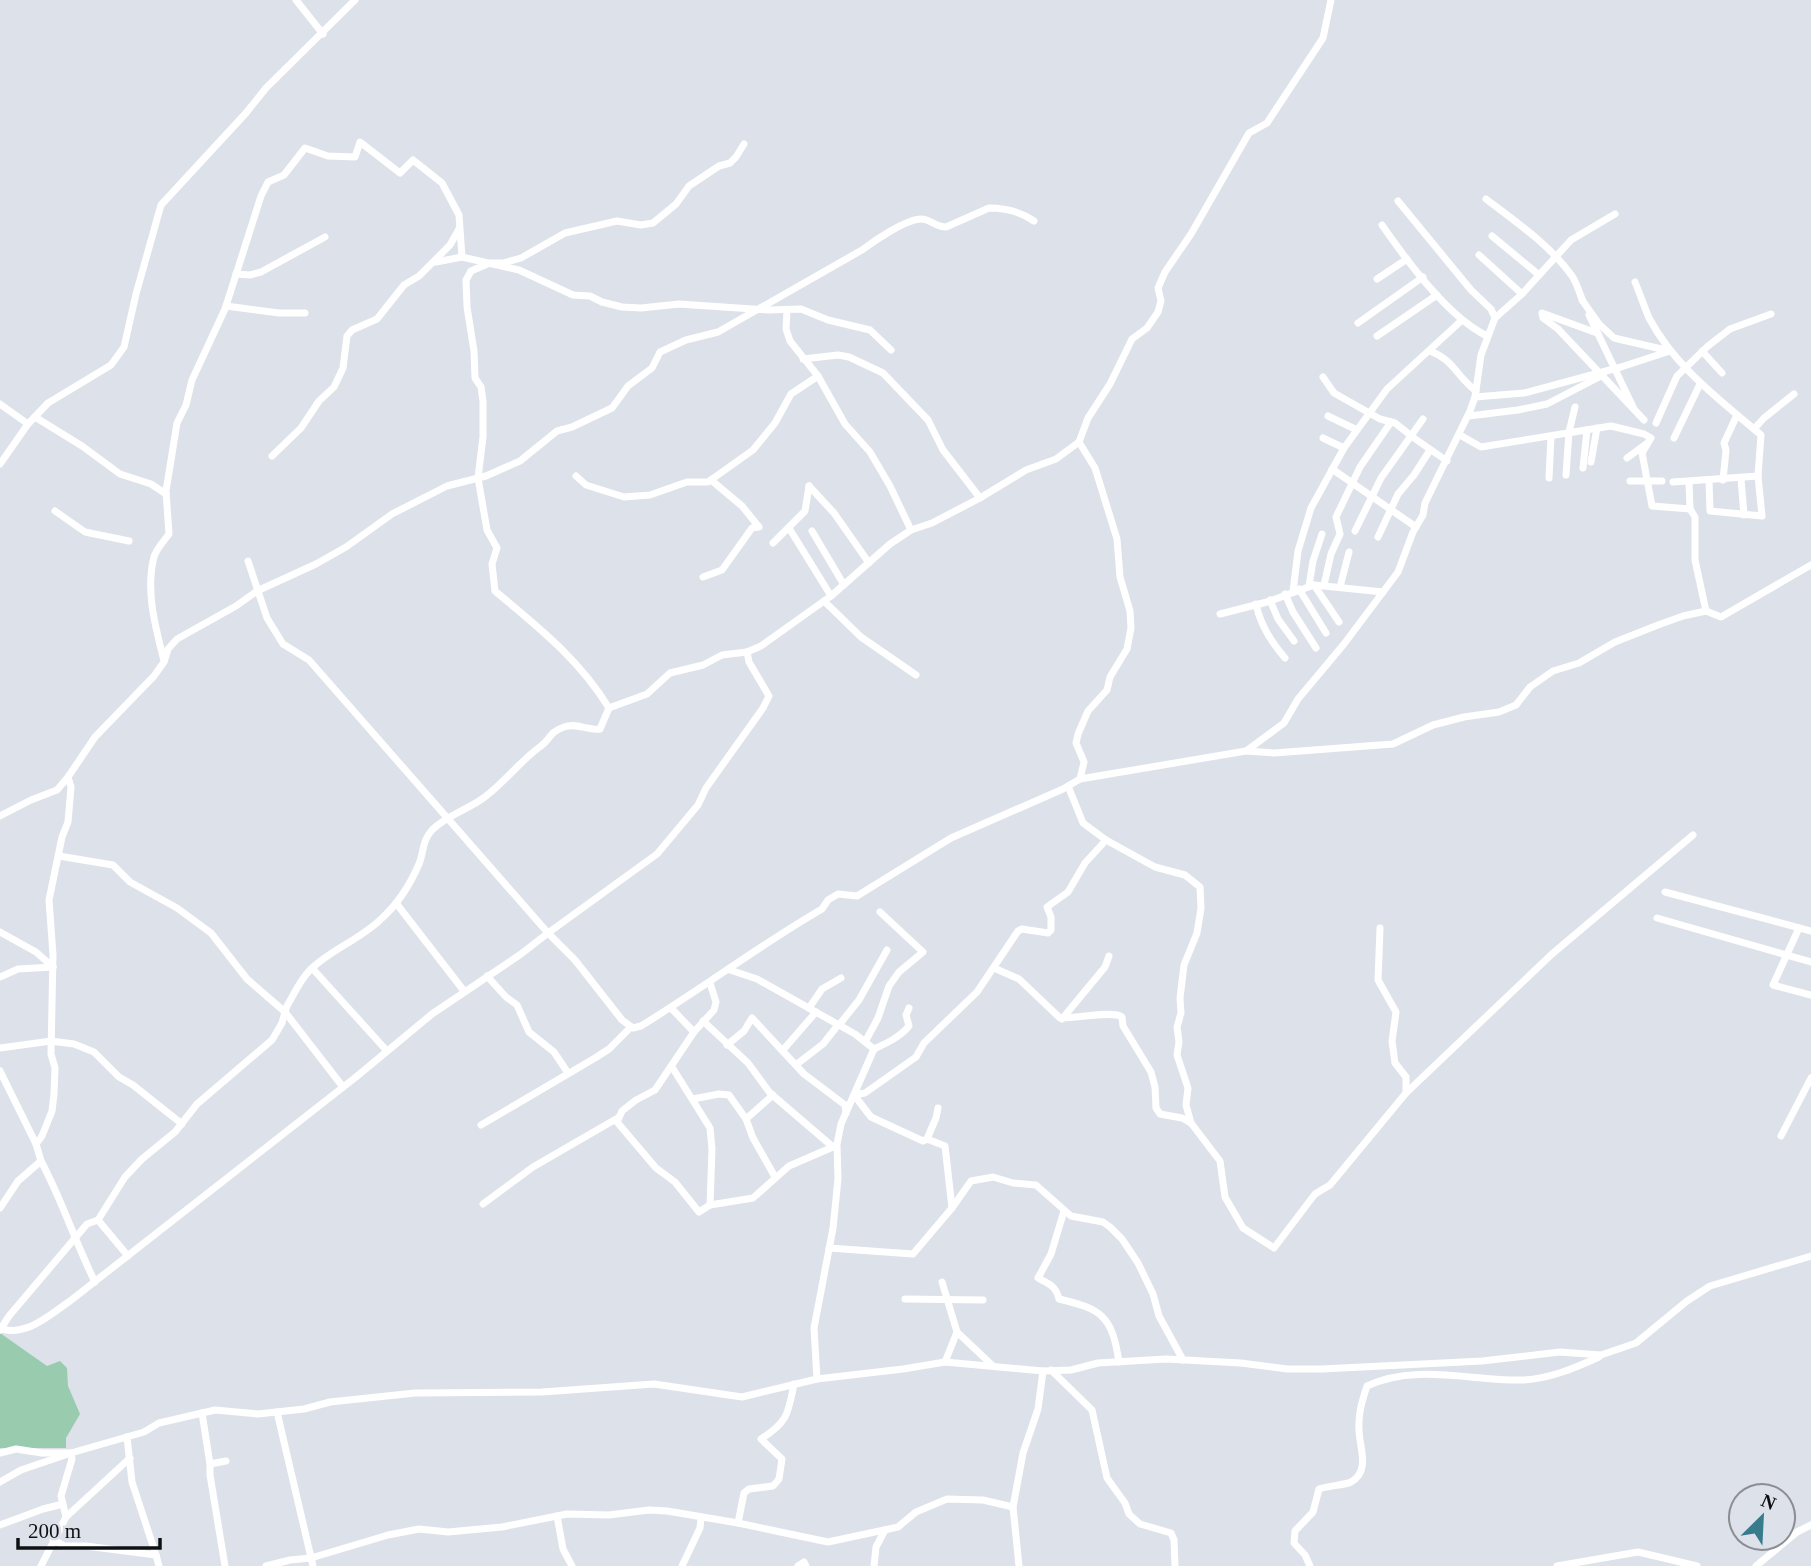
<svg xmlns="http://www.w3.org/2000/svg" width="1811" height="1566" font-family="'Times New Roman',serif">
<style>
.green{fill:#99cbaf}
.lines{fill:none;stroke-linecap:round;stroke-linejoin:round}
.minor{stroke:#fff;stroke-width:7}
</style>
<rect width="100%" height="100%" fill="#dde1e9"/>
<polygon class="green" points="0,1333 47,1366 60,1361 67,1368 68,1386 80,1414 66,1438 66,1448 0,1448"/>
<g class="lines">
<g class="minor">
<polyline points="296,0 323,34"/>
<path d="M 1486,199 C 1516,222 1550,245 1572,276 C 1577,283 1579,293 1583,301"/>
<polyline points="1398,201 1471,290 1491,309 1495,318"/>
<path d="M 1382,225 C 1407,261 1448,317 1487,336"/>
<polyline points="1492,236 1539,275"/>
<polyline points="1479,255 1522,294"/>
<polyline points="436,262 462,257"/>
<polyline points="236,274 250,275 261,272 325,237"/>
<polyline points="1377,279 1407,259"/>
<path d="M 1635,282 C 1640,294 1644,306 1649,318 C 1675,367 1720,400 1761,435 L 1758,476 L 1762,516 L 1710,511 L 1709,481"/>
<polyline points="226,306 279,313 305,313"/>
<polyline points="787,310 786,329 790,341 818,376 845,424 870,452 890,486 911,530"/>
<polyline points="1589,315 1634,409"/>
<polyline points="1358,323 1423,277"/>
<polyline points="1597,333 1542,313 1543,318 1558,329 1644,420"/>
<polyline points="1377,336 1437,295"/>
<path d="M 1430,351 C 1454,360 1456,376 1476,391"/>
<polyline points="1702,351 1722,373"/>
<polyline points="803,359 838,355 849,357 883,373 928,420 943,450 980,498"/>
<polyline points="1323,377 1334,393 1380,419 1395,423 1414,438 1447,461"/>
<polyline points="1475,397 1524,393 1621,367 1670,351 1614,338 1599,324 1582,300"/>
<polyline points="0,404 28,424"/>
<polyline points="1328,416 1357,430"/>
<polyline points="1469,416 1518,410 1547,404 1603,375"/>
<polyline points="35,417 82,446 120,474 151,484 166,494"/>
<polyline points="1656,423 1677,376 1708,346 1730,329 1771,314"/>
<polyline points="1754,429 1764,418 1794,394"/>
<polyline points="1460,435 1481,447 1611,426 1644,434 1651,438 1642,453 1652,506 1690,509"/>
<polyline points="1323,438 1344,448"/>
<polyline points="1674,438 1700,384"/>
<polyline points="272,456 301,428 319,401 334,387 343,368 347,336 352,330 377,319 404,285 419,276 450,245 459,229"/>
<polyline points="1627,458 1646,444"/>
<polyline points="1591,462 1597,428"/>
<polyline points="0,464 28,424 48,403 111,365 124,347 136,294 161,205 246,113 266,88 355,0"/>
<polyline points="1583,468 1587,430"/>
<polyline points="1332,469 1416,527"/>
<polyline points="1566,475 1569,432 1575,407"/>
<polyline points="576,476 586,485 624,497 650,495 687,482 708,482 753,450 775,423 791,394 818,376"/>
<polyline points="1549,478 1551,436"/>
<polyline points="1741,479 1744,515"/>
<polyline points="1723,480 1726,450 1724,443 1737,415"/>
<polyline points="1630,481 1662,481"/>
<polyline points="1673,482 1758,476"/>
<polyline points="1689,482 1690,509 1695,517 1695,560 1706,611"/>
<polyline points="809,486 834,513 869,563"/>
<polyline points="55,511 85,532 129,541"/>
<polyline points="789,528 831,596"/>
<polyline points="812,531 844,585"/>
<polyline points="1355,531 1381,478 1423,419"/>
<polyline points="1378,537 1398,494 1414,475 1430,450"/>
<polyline points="773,543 805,511 809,486"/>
<polyline points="248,561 267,618 283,644 309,660 548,933 657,854 698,805 706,788 763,708 769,696 749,662 747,652"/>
<polyline points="703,577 722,570 752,528 759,527 742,506 711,480"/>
<polyline points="1314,585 1339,622"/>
<polyline points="1324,585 1331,554 1340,534 1336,517 1360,467 1391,422"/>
<polyline points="1309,586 1313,561 1322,534"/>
<polyline points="1340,587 1349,552"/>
<polyline points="1299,589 1326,633"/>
<polyline points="1293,591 1298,551 1311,508 1344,448 1387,389 1461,321"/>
<polyline points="1285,594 1293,612 1316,648"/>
<polyline points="1270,600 1278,619 1294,641"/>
<polyline points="824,601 861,637 916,675"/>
<path d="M 1256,604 C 1260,624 1272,643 1285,658"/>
<polyline points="1220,614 1267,602 1314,585 1383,592"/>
<path d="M 164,661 C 156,629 145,591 154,557 C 156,549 164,541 169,534 L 166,491 L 177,423 L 186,405 L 192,380 L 225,309 L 261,196 L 268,182 L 284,175 L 305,148 L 328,156 L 355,157 L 360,142 L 400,173 L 413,160 L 442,183 L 459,215 L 462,257 L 519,270 L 573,295 L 590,296 L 602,302 L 622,307 L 641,308 L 679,304 L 768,310 L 801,309 L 828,320 L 870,330 L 891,350"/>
<path d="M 609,708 C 579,659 538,627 495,591 L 492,564 L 497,548 L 487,530 L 478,478 L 483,437 L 483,401 L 481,387 L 475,378 L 474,351 L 467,307 L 466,280 L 471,271 L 490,263 L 503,263 L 521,258 L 565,233 L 617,221 L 641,225 L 653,223 L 676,204 L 689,186 L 719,166 L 730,163 L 736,157 L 744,144"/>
<polyline points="1246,751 1274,753 1393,744 1433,725 1464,717 1499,712 1516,705 1530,687 1553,671 1579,663 1615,642 1658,625 1683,616 1706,611 1721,617 1811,565"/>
<polyline points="1080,779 1246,751 1284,723 1298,699 1344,644 1398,572 1413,532 1423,515 1425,503 1470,411 1475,397 1481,355 1495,318 1522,294 1571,240 1615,214"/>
<polyline points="0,816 31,800 57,790 68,777"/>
<polyline points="1106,840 1155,867 1185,875 1200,887 1201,908 1197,933 1184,965 1180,998 1181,1013 1177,1027 1179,1042 1177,1055 1188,1088 1186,1105 1191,1123"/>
<polyline points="59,856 113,865 130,882 177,908 211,933 247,979 285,1012 282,1023 272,1040 197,1104 175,1132 142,1159 125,1177 98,1220 128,1256"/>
<polyline points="1665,892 1811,931"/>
<polyline points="396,903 464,991"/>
<polyline points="1657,918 1811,962"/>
<polyline points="1799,928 1773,985 1811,995"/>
<polyline points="0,932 36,952 53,967"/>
<polyline points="312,968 387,1051"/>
<path d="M 994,968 L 1019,979 L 1060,1018 C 1075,1019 1112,1010 1122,1017 L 1123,1026 L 1151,1072 L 1155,1087 L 1156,1108 L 1160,1114 L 1182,1118 L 1191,1123 L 1220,1161 L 1225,1197 L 1243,1228 L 1274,1248 L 1315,1194 L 1330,1185 L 1406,1093 L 1406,1077 L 1395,1063 L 1392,1041 L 1396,1012 L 1378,980 L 1380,928"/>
<polyline points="730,970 757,979 855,1034 874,1049 841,1124 837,1144 838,1179 833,1228 814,1328 817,1379"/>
<polyline points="487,976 506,997 517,1005 529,1032 554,1052 568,1073"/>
<polyline points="0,977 18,969 53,967"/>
<polyline points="710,983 716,1002 714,1010 694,1032 655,1090 636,1100 622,1111 617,1122 656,1168 675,1182 699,1212 710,1205 753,1198 789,1166 833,1147"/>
<polyline points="671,1008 694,1032"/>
<polyline points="809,1008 822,989 841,978"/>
<polyline points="1062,1019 1105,967 1109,956"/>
<polyline points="703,1021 748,1063 770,1093 833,1147 836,1145"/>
<polyline points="839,1025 859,1000 887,950"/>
<polyline points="865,1042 878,1018 889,986 899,972 923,952 880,912"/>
<polyline points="727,1045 744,1031 752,1018 804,1074 845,1105 846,1113"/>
<polyline points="0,1048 51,1041 74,1044 94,1052 119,1077 133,1085 182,1124"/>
<path d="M 874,1049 C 887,1043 900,1037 909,1026 L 906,1015 L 909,1008"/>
<polyline points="783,1050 816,1012"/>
<polyline points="797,1064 823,1044 838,1025"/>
<polyline points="672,1067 710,1128 712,1149 710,1205"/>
<polyline points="0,1071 36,1144"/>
<path d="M 343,1087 L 285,1012 L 287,1006 C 294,994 300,980 310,970 C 330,950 359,940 380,920 C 397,905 410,885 419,864 C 424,852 422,841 432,830 C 447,815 470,809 486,796 C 506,781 521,760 541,746 C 550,740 549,732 564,727 C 576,722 588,731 600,729 L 609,708 L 647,694 L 670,673 L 703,665 L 722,655 L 747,652 L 761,646 L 831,596 L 890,544 L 911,530 L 932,523 L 980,498 L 1026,470 L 1056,459 L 1079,442"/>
<polyline points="1406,1093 1552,954 1693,835"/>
<polyline points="693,1099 719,1094 729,1095 746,1119 773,1095"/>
<polyline points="938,1108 936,1118 927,1139 923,1141 871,1117 854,1095 865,1093 916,1057 924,1043 977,992 1018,931 1022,929 1048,933 1051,930 1051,917 1047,907 1068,892 1085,863 1106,840 1083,823 1068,786"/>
<polyline points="746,1119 753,1138 775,1177"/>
<polyline points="481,1125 595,1058 609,1049 631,1027"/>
<polyline points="1781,1136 1811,1078"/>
<path d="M 41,1161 C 62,1200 75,1242 95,1282"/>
<polyline points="483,1204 533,1167 616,1119"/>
<path d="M 0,1208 L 18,1181 L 41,1161 L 36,1144 L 42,1136 L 52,1111 L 54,1094 L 55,1068 L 51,1054 L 53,955 L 49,900 L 62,837 L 68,822 L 71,787 L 68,777 L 95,737 L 154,676 L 164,662 L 168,649 L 177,639 L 236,606 L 257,591 L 316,564 L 346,547 L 392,514 L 447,486 L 486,476 L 520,461 L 557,431 L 572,427 L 612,408 L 628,386 L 652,368 L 660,352 L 686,340 L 718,332 L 862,250 C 874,241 906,219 921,219 C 930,219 936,227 946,227 L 989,208 C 1005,208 1021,212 1034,221"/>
<polyline points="952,1208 971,1181 993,1177 1013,1183 1036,1185 1071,1216 1103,1222 1110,1227 1122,1239 1138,1263 1153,1294 1159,1316 1183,1360"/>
<path d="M 1064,1211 L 1051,1254 L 1038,1278 C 1049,1284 1056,1286 1059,1299 C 1102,1309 1112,1316 1119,1362"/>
<polyline points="829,1248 913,1254 952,1208 945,1146 927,1139"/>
<polyline points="942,1282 957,1332 945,1362"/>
<polyline points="905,1299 983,1300"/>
<path d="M 0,1329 C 28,1336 48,1316 70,1301 L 356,1077 L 432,1014 L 521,954 L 548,933 L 575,960 L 622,1020 L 633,1028 L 641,1026 C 703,988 760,945 822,909 L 828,900 L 838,894 L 857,896 L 951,838 L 1063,789 L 1080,779 L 1084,762 L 1076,743 L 1078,734 L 1088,711 L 1107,690 L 1110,677 L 1127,649 L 1131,628 L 1130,611 L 1120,577 L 1117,539 L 1095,468 L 1079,442 L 1088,418 L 1110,384 L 1132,339 L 1147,328 L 1158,312 L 1161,301 L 1158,288 L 1165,272 L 1191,234 L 1249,133 L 1267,123 L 1323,38 L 1331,0"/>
<polyline points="0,1330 9,1316 87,1224 98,1220"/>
<polyline points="957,1332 992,1365"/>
<polyline points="1051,1370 1092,1410 1107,1478 1125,1503 1129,1514 1140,1524 1171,1533 1174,1540 1175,1566"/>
<polyline points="277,1412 313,1566"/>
<polyline points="202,1413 210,1464"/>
<polyline points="127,1437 132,1482 156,1555"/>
<polyline points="0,1453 16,1449 42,1453 71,1453 144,1432 159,1423 215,1410 258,1414 304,1409 330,1402 415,1393 542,1392 654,1384 742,1397 817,1379 903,1369 945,1362 1043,1371 1071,1370 1098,1363 1166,1359 1241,1363 1287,1369 1322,1369 1482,1361 1560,1352 1601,1355 1636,1343 1687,1301 1710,1286 1811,1256"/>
<polyline points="0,1482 21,1470 71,1453 72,1459 61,1496 66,1517 41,1566"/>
<polyline points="1013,1507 1019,1566"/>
<polyline points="557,1516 563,1549 572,1566"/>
<polyline points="66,1517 130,1458"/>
<path d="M 738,1523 L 744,1493 L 749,1489 L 773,1486 L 779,1479 L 782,1459 L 761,1439 C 788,1422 788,1414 794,1384"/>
<polyline points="0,1525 43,1509 63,1504"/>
<polyline points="53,1539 64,1546 86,1546 156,1555 159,1566"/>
<polyline points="225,1566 210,1475 210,1464 226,1461"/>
<polyline points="266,1566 290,1560 311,1558 388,1535 419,1529 448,1532 502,1527 567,1514 609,1515 649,1510 667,1511 738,1523 828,1542 898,1527 916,1512 947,1499 983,1500 1013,1507 1023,1453 1038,1409 1043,1371"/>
<polyline points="682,1566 700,1528 701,1518"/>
<polyline points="798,1566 804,1562 806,1566"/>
<polyline points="874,1566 876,1547 885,1530"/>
<path d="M 1310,1566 L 1305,1555 L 1294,1543 L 1295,1531 L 1313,1512 L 1319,1489 C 1327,1486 1345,1485 1351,1482 C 1371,1471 1359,1446 1359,1430 C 1358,1414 1362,1401 1367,1386 C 1415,1363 1471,1381 1522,1380 C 1549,1379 1575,1368 1599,1357"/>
<polyline points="1557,1566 1638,1552 1697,1566"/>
<polyline points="1756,1566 1797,1532 1811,1525"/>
</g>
</g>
<g transform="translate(1762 1517) rotate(24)"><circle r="33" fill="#dde1e9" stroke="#8b8d93" stroke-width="2"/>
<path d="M0-5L12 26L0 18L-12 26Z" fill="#387b8c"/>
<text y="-10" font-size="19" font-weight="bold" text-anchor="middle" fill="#0f1013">N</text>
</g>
<path d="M18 1538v10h142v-10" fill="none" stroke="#0f1013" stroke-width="3.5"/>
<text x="28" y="1538" font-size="21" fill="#0f1013" stroke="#dde1e9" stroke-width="5" paint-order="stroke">200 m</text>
</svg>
